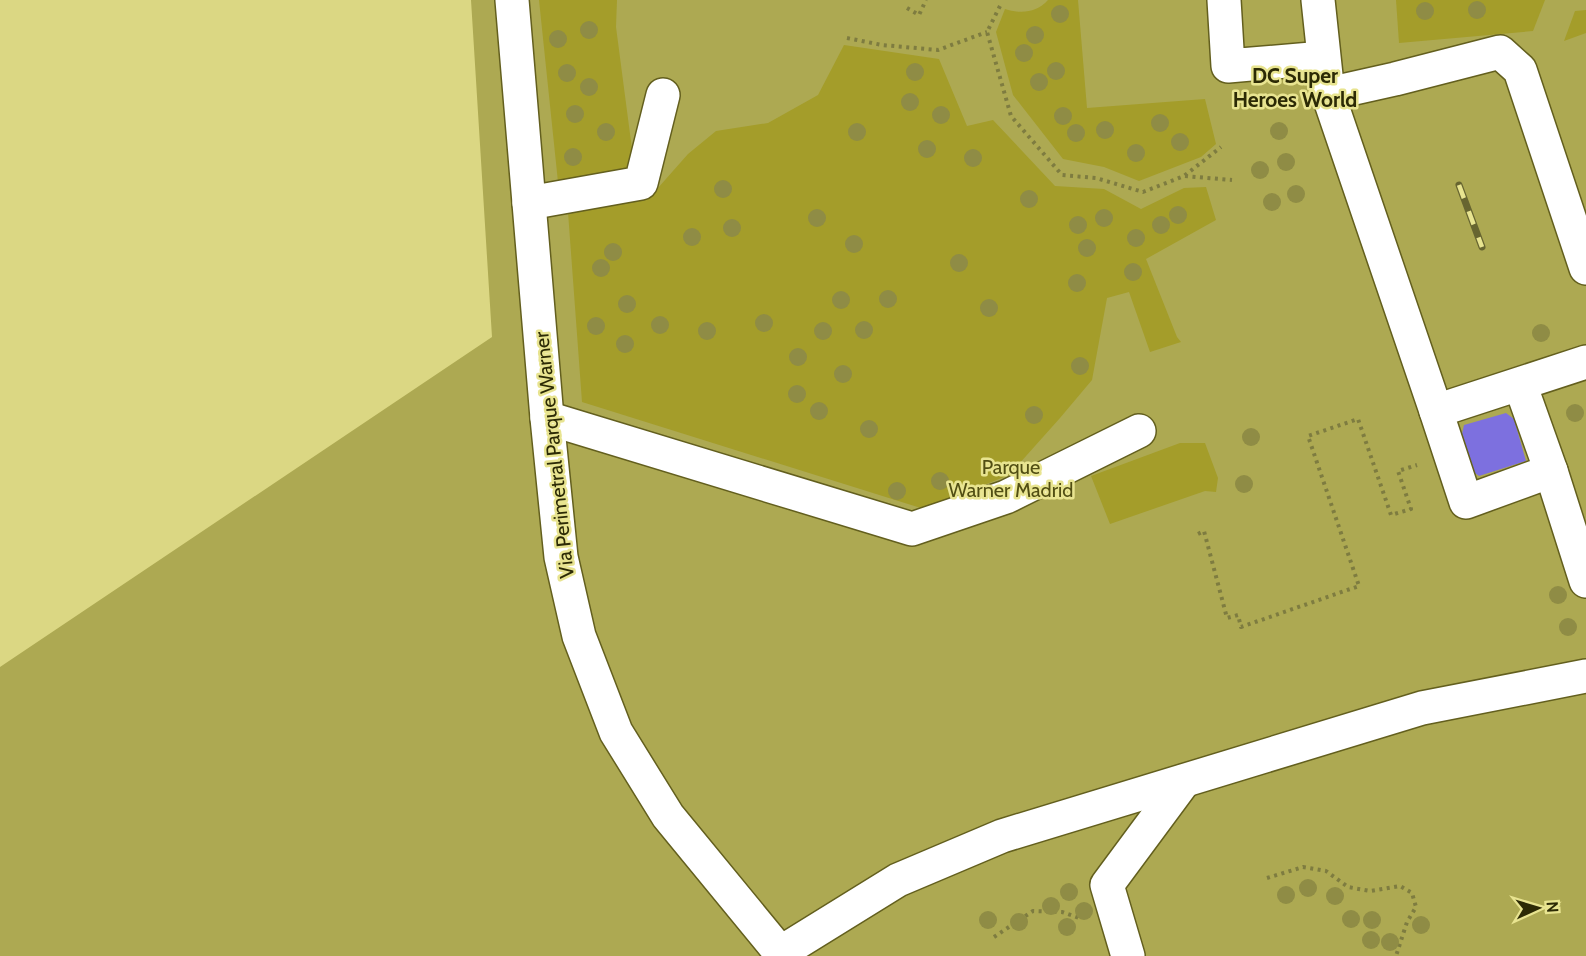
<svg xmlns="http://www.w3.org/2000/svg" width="1586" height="956" font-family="Cabin,sans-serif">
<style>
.green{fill:#ada952}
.forest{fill:#a49d2a}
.water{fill:#7d70df}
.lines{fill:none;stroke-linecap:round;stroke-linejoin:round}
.minor-casing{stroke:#635f1e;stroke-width:36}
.path{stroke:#7e7c40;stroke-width:4;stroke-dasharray:3 4.5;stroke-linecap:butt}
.minor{stroke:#fff;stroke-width:33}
.rail-casing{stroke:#676530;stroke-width:7}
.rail{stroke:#e8e490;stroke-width:4.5;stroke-dasharray:14;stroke-linecap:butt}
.tree{fill:#8f8c45}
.labels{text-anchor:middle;stroke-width:5;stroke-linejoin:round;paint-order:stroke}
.street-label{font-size:20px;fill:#2c2a05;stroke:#e8e490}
.park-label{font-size:20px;fill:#514e13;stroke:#e8e490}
.neighbourhood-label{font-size:21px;font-weight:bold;fill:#2c2a05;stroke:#e8e490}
</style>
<rect width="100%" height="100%" fill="#dbd783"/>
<polygon class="green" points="471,0 1586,0 1586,956 0,956 0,667 492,337"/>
<g class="forest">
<polygon points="539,0 617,0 616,27 635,172 558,182"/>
<path d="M 1048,0 L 1078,0 L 1087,108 L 1205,99 L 1216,144 L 1201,157 L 1139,181 L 1104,167 L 1063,159 L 1013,95 L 996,32 L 1005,9 C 1021,14 1036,13 1048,0 Z"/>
<polygon points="1396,0 1545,0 1533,31 1399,43"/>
<polygon points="1586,10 1586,33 1564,41 1575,11"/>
<polygon points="844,45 939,59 967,126 993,120 1055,186 1104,189 1141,209 1184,188 1206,187 1216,220 1146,259 1177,337 1181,342 1150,352 1129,292 1107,298 1092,380 1060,418 1009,475 924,509 582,402 568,212 650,197 688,154 716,131 768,123 818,95"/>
<polygon points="1180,443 1205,443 1218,478 1216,492 1205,491 1110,524 1091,476"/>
</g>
<polygon class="water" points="1506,413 1514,419 1526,461 1479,476 1475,473 1462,434 1464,425"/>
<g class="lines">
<g class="minor-casing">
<g id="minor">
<polyline points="512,0 547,418 561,557 579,636 616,732 668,816 783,956"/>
<polyline points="1224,0 1228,66 1323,58"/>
<polyline points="1318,0 1328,94 1436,411"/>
<polyline points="1328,94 1395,79 1500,52 1520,70 1586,268"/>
<polyline points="529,203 641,183 663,95"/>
<polyline points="1520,384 1551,471 1466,502 1436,411 1586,362"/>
<polyline points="547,418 912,529 1006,497 1139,431"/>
<polyline points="1551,471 1586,581"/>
<polyline points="780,953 898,880 1002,836 1422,708 1586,676"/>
<polyline points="1128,956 1107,885 1184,781"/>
</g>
</g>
<g class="path">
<polyline points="1000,6 987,32 1011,116 1062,175 1096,178 1143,192 1184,176 1221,147"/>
<polyline points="907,8 919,15 926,0"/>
<polyline points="847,38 882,45 938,50 987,32"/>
<polyline points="1185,176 1232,180"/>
<polyline points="1198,534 1204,531 1227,618 1238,615 1241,627 1359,586 1308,436 1358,419 1391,515 1411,509 1398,471 1417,465"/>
<polyline points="1267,878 1303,867 1326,871 1348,887 1370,891 1400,886 1412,893 1416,907 1407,922 1396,956"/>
<polyline points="994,937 1033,911 1062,912 1079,918"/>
</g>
<use href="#minor" class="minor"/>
<g class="rail-casing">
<polyline id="rail" points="1459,185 1482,247"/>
</g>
<use href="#rail" class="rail"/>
</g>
<g class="tree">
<circle cx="1477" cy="10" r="9"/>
<circle cx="1425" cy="11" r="9"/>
<circle cx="1060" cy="14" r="9"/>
<circle cx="589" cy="30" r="9"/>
<circle cx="1035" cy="35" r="9"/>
<circle cx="558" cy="39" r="9"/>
<circle cx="1024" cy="53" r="9"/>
<circle cx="1056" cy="71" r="9"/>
<circle cx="915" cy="72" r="9"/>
<circle cx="567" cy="73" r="9"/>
<circle cx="1039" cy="82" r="9"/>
<circle cx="589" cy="87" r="9"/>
<circle cx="910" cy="102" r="9"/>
<circle cx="575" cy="114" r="9"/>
<circle cx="941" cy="115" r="9"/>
<circle cx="1063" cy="116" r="9"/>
<circle cx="1160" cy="123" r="9"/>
<circle cx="1105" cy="130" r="9"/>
<circle cx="1279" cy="131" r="9"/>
<circle cx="606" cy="132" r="9"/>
<circle cx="857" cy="132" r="9"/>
<circle cx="1076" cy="133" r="9"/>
<circle cx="1180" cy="142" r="9"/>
<circle cx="927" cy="149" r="9"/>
<circle cx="1136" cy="153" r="9"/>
<circle cx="573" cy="157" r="9"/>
<circle cx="973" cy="158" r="9"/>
<circle cx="1286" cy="162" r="9"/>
<circle cx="1260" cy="170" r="9"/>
<circle cx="723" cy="189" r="9"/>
<circle cx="1296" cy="194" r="9"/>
<circle cx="1029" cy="199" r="9"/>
<circle cx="1272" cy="202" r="9"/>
<circle cx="1178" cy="215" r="9"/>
<circle cx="817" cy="218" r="9"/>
<circle cx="1104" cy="218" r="9"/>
<circle cx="1078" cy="225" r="9"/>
<circle cx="1161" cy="225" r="9"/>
<circle cx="732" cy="228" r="9"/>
<circle cx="692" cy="237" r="9"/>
<circle cx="1136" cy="238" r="9"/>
<circle cx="854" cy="244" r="9"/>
<circle cx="1087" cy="248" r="9"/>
<circle cx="613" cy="252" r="9"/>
<circle cx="959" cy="263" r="9"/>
<circle cx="601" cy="268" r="9"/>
<circle cx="1133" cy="272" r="9"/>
<circle cx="1077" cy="283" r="9"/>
<circle cx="888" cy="299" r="9"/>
<circle cx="841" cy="300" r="9"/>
<circle cx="627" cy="304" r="9"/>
<circle cx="989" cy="308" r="9"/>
<circle cx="764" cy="323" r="9"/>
<circle cx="660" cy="325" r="9"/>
<circle cx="596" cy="326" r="9"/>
<circle cx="864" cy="330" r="9"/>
<circle cx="707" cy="331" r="9"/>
<circle cx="823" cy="331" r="9"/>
<circle cx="1541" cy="333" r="9"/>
<circle cx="625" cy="344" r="9"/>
<circle cx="798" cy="357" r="9"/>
<circle cx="1080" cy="366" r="9"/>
<circle cx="843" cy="374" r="9"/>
<circle cx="797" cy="394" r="9"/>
<circle cx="819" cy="411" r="9"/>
<circle cx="1575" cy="413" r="9"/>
<circle cx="1034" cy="415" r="9"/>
<circle cx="869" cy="429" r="9"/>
<circle cx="1251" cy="437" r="9"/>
<circle cx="940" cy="481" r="9"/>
<circle cx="1244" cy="484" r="9"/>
<circle cx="897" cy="491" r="9"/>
<circle cx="1558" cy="595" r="9"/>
<circle cx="1568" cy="627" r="9"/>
<circle cx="1308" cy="888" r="9"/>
<circle cx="1069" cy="892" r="9"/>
<circle cx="1286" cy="895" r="9"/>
<circle cx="1335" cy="896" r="9"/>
<circle cx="1051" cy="906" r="9"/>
<circle cx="1084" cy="911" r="9"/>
<circle cx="1351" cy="919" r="9"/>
<circle cx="988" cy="920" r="9"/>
<circle cx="1372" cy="920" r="9"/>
<circle cx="1019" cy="922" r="9"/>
<circle cx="1421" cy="925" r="9"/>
<circle cx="1067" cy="927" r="9"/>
<circle cx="1371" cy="940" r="9"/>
<circle cx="1390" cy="942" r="9"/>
</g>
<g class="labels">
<g class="street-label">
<text transform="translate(554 455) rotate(-96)" y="7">Via Perimetral Parque Warner</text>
</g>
<g class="park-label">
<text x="1011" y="474">Parque<tspan x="1011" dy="23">Warner Madrid</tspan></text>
</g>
<g class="neighbourhood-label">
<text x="1295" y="83">DC Super<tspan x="1295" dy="24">Heroes World</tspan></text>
</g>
</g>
<g transform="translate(1538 908) rotate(86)" stroke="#e8e490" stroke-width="4.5" paint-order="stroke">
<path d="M0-4.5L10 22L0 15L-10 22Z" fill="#2c2a05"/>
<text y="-9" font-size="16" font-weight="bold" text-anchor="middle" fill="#2c2a05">N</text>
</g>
</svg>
